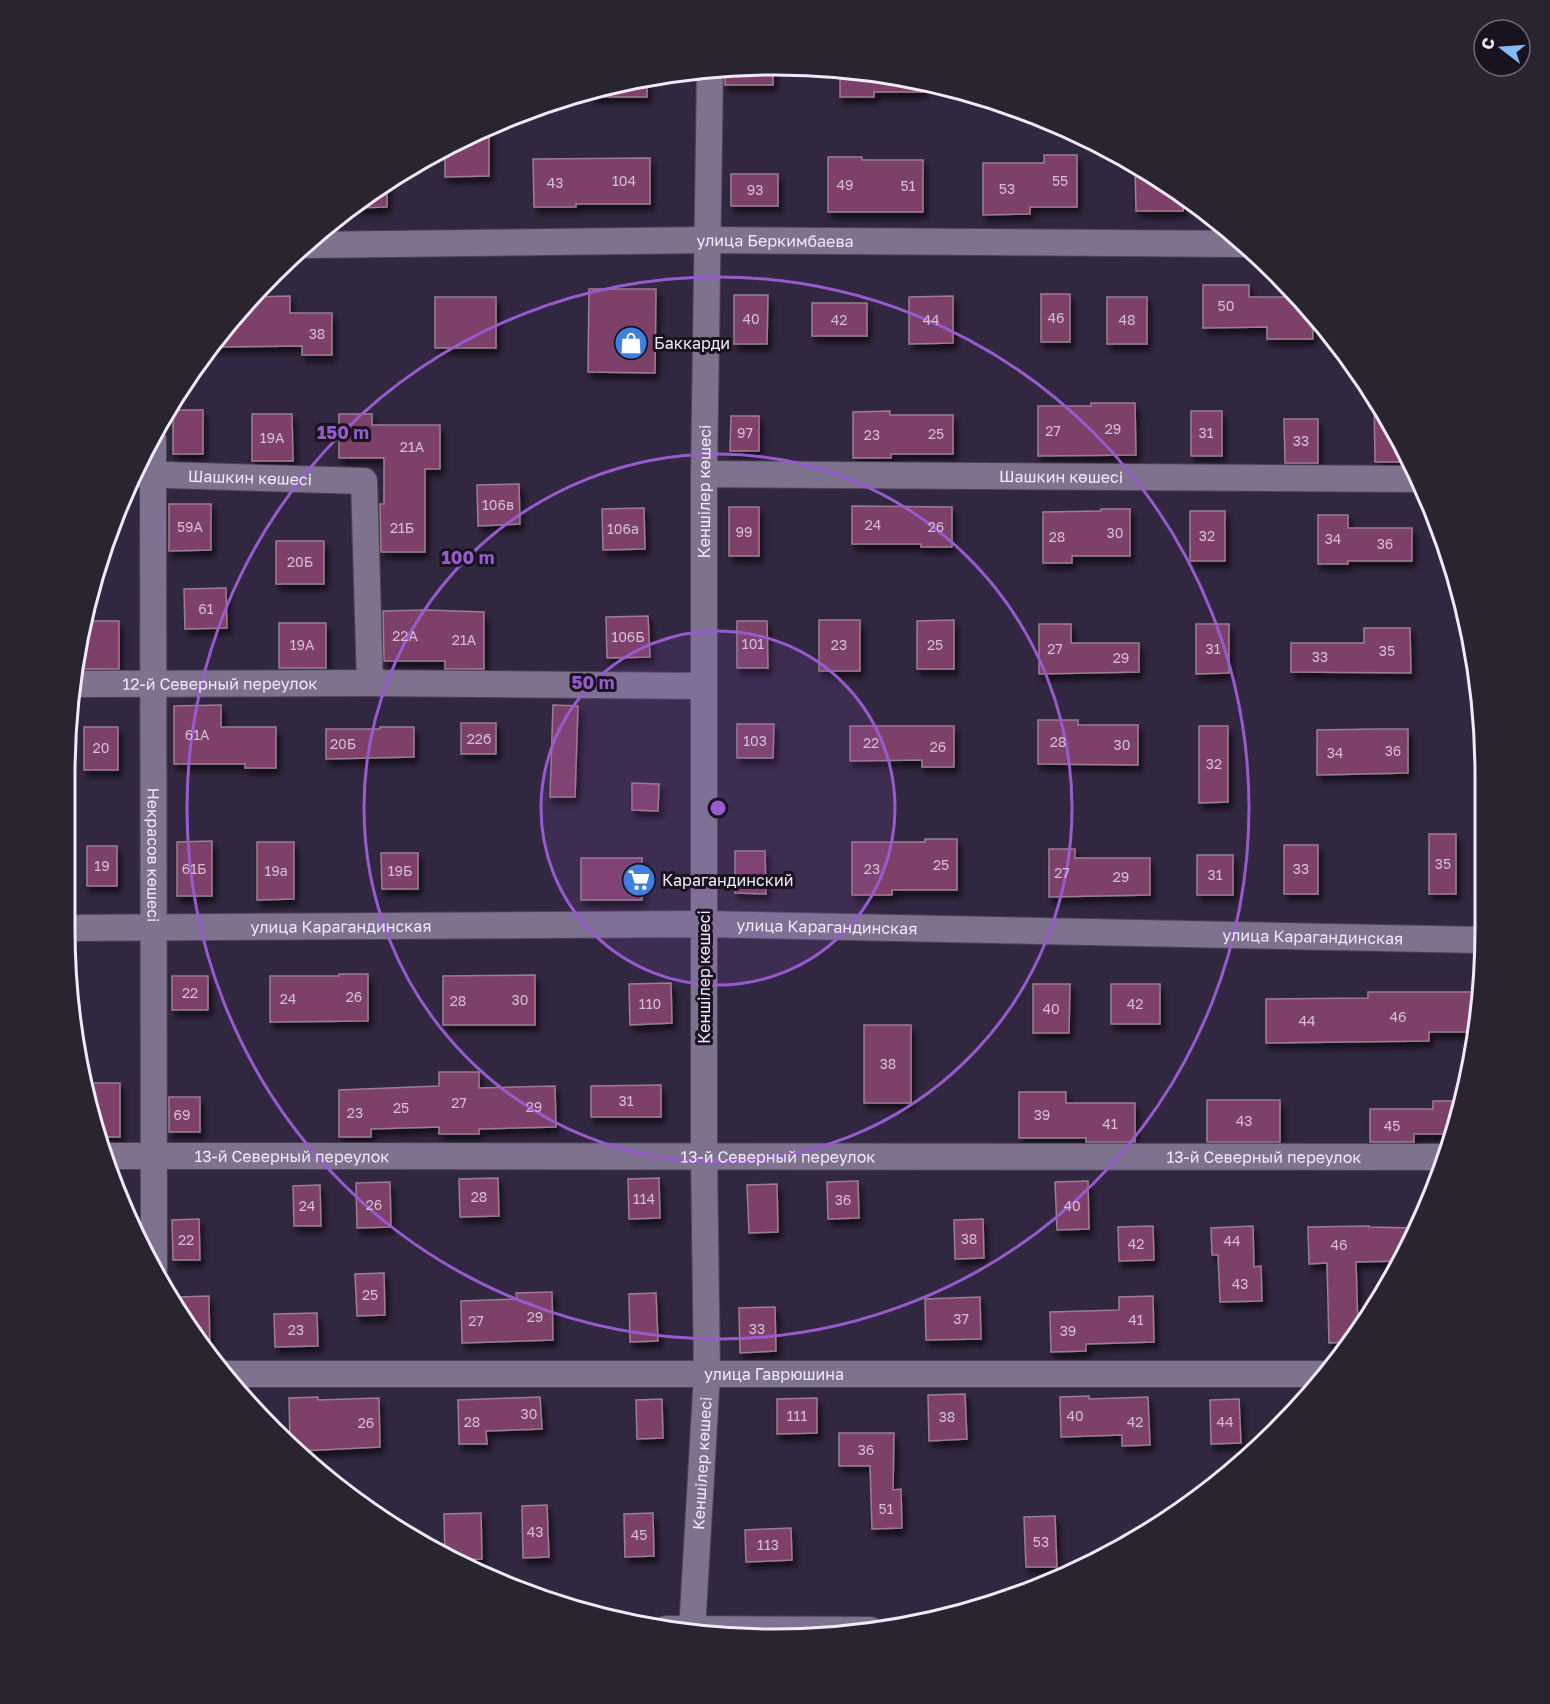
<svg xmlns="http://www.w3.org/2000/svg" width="1550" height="1704" font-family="'Golos Text',sans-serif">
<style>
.building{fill:#7d3f67;stroke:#9d7d90;stroke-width:1.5;filter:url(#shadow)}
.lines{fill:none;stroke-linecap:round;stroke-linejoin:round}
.street-casing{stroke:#4d4359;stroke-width:28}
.street{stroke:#7e728f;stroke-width:26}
.ring{fill:none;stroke:#985bce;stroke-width:3}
.labels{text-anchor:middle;stroke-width:6;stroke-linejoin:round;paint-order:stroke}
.number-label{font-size:14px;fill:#d3bed5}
.street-label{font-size:16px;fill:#f0e9fa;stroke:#18131e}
.poi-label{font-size:16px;fill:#f0e9fa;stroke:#18131e;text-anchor:start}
.rim{fill:none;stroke:#f0e9fa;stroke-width:3}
.centre{fill:#985bce;stroke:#18131e;stroke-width:3}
.ring-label{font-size:18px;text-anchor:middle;font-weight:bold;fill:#985bce;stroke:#18131e;stroke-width:6;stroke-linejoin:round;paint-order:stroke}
</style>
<defs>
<filter id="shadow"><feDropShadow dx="3.5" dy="6" stdDeviation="3" flood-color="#0009"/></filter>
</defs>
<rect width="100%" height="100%" fill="#322740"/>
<g class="building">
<polygon points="773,65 773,85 725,85 725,69"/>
<polygon points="840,71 913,78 923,81 923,92 874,92 874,97 840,97"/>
<polygon points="647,77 647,97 590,97 590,92 636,78"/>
<polygon points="489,126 489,176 445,177 445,150"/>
<polygon points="1044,155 1077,155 1077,207 1030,207 1030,214 983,215 983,163 1044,163"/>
<polygon points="828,157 862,157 862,160 923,160 923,212 828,212"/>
<polygon points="650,158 650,204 576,204 576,207 534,207 533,159"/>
<polygon points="1135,166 1169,184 1183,195 1183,211 1136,211"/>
<rect x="731" y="174" width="47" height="32"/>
<polygon points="387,181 387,207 352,208 381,184"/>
<polygon points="1203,285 1249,285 1249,297 1297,297 1312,315 1313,339 1267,339 1267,327 1203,328"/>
<polygon points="589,289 656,289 655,373 588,372"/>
<rect x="1041" y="294" width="29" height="48"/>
<polygon points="734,295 768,295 767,344 734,344"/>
<polygon points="290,296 290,313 332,313 332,355 302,355 302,346 212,347 253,297"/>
<polygon points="953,296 953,343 909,344 909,297"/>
<rect x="435" y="297" width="61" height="51"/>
<rect x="1107" y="297" width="40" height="47"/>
<rect x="812" y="303" width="55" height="33"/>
<polygon points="1374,396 1403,449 1403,462 1375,462"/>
<polygon points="1091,403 1135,403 1136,455 1038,456 1038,406 1091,406"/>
<rect x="173" y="410" width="30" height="44"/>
<polygon points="890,411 890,415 953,415 953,454 891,454 891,458 853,458 853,412"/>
<rect x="1191" y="411" width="31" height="45"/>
<polygon points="252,414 292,414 293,461 252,461"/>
<polygon points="339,414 372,414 372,425 440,425 440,469 425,469 425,552 381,552 380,504 384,504 384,458 339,458"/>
<polygon points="731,416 759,416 759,451 730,451"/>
<polygon points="1284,419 1318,419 1318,463 1285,463"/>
<polygon points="519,484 520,524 478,526 477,485"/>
<polygon points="169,504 211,504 211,550 169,551"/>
<polygon points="852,506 952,507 952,547 921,547 921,544 852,544"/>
<rect x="729" y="507" width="30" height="49"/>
<polygon points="644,508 645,549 603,550 602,509"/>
<polygon points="1101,509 1130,509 1130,556 1072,556 1072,563 1043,563 1043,512 1101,511"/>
<rect x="1190" y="511" width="35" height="50"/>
<polygon points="1318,515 1348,515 1348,528 1412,528 1412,561 1348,561 1348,564 1318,564"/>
<rect x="276" y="541" width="48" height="43"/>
<polygon points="226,588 227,628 185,629 184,589"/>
<polygon points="427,610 484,612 484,669 445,669 445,661 384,661 383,611"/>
<polygon points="648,616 650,657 607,658 606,617"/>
<rect x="819" y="620" width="41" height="51"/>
<polygon points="954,620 954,669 917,669 917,621"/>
<rect x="84" y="621" width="35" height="48"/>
<polygon points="737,621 767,621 768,668 737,668"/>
<rect x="279" y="623" width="47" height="45"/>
<polygon points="1039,624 1071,624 1071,643 1139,643 1139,672 1039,674"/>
<polygon points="1196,624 1229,624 1229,673 1196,674"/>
<polygon points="1364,628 1410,628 1411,673 1291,672 1291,643 1364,643"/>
<polygon points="221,705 221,727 276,727 276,768 245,768 245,764 174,764 174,706"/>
<polygon points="553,705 578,706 575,797 550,797"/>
<polygon points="1038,720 1078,720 1078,725 1138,725 1138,765 1038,764"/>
<rect x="461" y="723" width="35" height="31"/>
<polygon points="737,724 774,724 773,758 737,758"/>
<polygon points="850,726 954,726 954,767 922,767 922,760 850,761"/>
<polygon points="1199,726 1228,726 1228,802 1199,803"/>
<rect x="84" y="727" width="34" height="43"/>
<polygon points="380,727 414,727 414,757 326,759 326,729 380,729"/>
<polygon points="1377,729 1408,729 1408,773 1317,775 1317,730"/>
<polygon points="632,783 659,784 658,811 632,810"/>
<rect x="1429" y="834" width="27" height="60"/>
<polygon points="925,839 957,839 957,890 892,890 892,895 852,895 852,842 925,842"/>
<polygon points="212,841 212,896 177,896 177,842"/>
<polygon points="257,842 294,842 294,899 257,900"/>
<rect x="1284" y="845" width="34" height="49"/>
<rect x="87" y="846" width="30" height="40"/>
<polygon points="1049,849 1075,849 1075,858 1150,858 1150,895 1049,897"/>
<polygon points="735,851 765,851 766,894 735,893"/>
<polygon points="381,853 418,853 418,889 382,889"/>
<rect x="1197" y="855" width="36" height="40"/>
<rect x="581" y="858" width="61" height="42"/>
<polygon points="339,974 368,974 368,1021 270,1022 270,976 339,976"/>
<polygon points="535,975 535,1025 443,1025 443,976"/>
<rect x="172" y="976" width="36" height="34"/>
<polygon points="671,983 672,1023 630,1025 629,984"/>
<polygon points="1033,984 1070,984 1069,1033 1033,1033"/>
<rect x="1111" y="984" width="49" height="40"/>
<polygon points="1368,992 1480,992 1479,1021 1477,1032 1429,1032 1429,1041 1266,1043 1266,999 1368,998"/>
<rect x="864" y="1025" width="47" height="78"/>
<polygon points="439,1072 479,1072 479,1088 555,1086 556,1127 479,1129 479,1134 439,1134 439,1127 371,1129 371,1137 339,1137 339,1090 439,1086"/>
<polygon points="89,1083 120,1083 120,1137 102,1137 89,1100"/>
<polygon points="661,1085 661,1117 591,1117 591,1086"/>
<polygon points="1019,1092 1066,1092 1066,1103 1135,1103 1135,1142 1086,1142 1086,1138 1019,1138"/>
<rect x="169" y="1097" width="31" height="35"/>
<rect x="1207" y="1100" width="73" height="42"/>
<polygon points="1433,1101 1461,1101 1453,1134 1414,1134 1414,1142 1370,1142 1370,1109 1433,1109"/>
<polygon points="498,1178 499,1216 460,1217 459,1179"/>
<polygon points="659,1178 660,1218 629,1219 628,1179"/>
<polygon points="858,1181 859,1218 828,1219 827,1182"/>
<polygon points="1088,1181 1089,1229 1057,1230 1055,1182"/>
<polygon points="390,1182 391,1227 357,1228 356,1183"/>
<polygon points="777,1184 778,1232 749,1233 747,1185"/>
<polygon points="320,1185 321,1226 294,1226 293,1186"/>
<polygon points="199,1219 200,1260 173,1260 172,1220"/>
<polygon points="983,1219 984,1258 955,1259 954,1220"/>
<polygon points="1153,1226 1154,1260 1119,1261 1118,1227"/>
<polygon points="1253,1226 1254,1267 1261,1266 1262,1301 1220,1302 1218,1255 1212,1255 1211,1228"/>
<polygon points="1369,1226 1369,1227 1416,1228 1401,1261 1356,1262 1358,1329 1349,1342 1329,1343 1327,1263 1309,1264 1308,1227"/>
<polygon points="384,1273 385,1315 357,1316 355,1274"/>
<polygon points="552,1292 553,1340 462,1343 461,1301 517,1299 516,1293"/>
<polygon points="656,1293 658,1341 630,1342 629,1294"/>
<polygon points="209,1296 210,1360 179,1310 179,1297"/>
<polygon points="1153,1296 1154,1342 1086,1344 1086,1351 1051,1352 1050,1312 1119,1310 1119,1297"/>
<polygon points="980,1297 981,1339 926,1340 925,1299"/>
<polygon points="775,1307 776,1351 740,1353 739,1308"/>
<polygon points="317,1313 318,1346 275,1347 274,1314"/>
<polygon points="965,1394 967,1439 929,1441 928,1395"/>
<polygon points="1089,1396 1089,1399 1148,1397 1150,1445 1122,1446 1122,1435 1061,1437 1060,1397"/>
<polygon points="318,1397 318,1400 379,1398 380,1447 300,1451 290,1440 289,1398"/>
<polygon points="540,1397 542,1429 486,1431 487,1444 459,1444 458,1400"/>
<polygon points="817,1398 817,1433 777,1434 777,1399"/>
<polygon points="662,1399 663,1438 637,1439 636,1400"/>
<polygon points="1239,1399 1241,1443 1211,1444 1210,1400"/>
<polygon points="839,1433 894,1433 893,1490 901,1489 902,1528 872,1529 870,1466 839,1466"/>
<polygon points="547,1505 549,1557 523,1558 522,1506"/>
<polygon points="481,1513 482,1559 450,1560 445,1556 444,1514"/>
<polygon points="653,1513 654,1556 625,1557 624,1514"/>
<polygon points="1055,1516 1057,1567 1026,1567 1024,1517"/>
<polygon points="791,1528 792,1560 746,1562 745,1530"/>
</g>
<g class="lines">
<g class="street-casing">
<g id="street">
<path id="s1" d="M 307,245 L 707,240 L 1243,244"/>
<path id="s2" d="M 153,439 L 154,1269"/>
<path id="s3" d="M 134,474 L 364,481 L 370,683"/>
<path id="s4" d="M 704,474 L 1418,479"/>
<path id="s5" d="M 72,684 L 370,683 L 704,686"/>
<path id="s6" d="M 65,928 L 704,924 L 1481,940"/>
<path id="s7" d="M 108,1156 L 1448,1157"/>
<path id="s8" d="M 224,1374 L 1326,1374"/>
<polyline points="666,1629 870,1630"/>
<path id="s9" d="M 692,1631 L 707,1374 L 704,1156 L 704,474 L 710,71"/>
</g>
</g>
<use href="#street" class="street"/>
</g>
<circle cx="718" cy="808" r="177" fill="#985bce" fill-opacity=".12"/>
<g class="ring">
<circle cx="718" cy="808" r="177"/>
<circle cx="718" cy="808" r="354"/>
<circle cx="718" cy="808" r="531"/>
</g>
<defs>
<g id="shop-disc" transform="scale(1.725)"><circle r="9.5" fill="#3f7fe0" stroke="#18131e"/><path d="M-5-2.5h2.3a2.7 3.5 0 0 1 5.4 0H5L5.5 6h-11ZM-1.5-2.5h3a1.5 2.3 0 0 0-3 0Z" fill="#fff"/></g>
<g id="supermarket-disc" transform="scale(1.725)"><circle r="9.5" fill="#3f7fe0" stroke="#18131e"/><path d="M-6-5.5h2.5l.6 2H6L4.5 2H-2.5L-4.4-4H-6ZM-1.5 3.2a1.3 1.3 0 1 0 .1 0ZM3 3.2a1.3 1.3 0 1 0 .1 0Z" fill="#fff"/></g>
</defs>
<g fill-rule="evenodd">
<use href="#shop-disc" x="631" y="343"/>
<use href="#supermarket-disc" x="639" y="880"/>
</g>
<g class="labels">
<g class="number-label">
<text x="624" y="186">104</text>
<text x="1060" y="186">55</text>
<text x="555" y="188">43</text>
<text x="845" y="190">49</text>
<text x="908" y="191">51</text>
<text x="1007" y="194">53</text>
<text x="755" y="195">93</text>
<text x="1226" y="311">50</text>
<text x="1056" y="323">46</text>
<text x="751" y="324">40</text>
<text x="839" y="325">42</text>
<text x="931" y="325">44</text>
<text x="1127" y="325">48</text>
<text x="317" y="339">38</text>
<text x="1113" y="434">29</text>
<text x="1053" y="436">27</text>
<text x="745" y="438">97</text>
<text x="1206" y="438">31</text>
<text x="936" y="439">25</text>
<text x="872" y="440">23</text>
<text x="272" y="443">19А</text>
<text x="1301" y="446">33</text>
<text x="412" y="452">21А</text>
<text x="498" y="510">106в</text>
<text x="873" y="530">24</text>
<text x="190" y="532">59А</text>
<text x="936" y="532">26</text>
<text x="402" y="533">21Б</text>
<text x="623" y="534">106а</text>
<text x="744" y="537">99</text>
<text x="1115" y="538">30</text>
<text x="1207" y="541">32</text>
<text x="1057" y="542">28</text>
<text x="1333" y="544">34</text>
<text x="1385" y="549">36</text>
<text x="300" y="567">20Б</text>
<text x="206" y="614">61</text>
<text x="405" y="641">22А</text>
<text x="628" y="642">106Б</text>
<text x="464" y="645">21А</text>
<text x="753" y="649">101</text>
<text x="302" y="650">19А</text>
<text x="839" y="650">23</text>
<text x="935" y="650">25</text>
<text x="1055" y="654">27</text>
<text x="1213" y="654">31</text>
<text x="1387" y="656">35</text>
<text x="1320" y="662">33</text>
<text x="1121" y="663">29</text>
<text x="197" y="740">61А</text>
<text x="479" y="744">22б</text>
<text x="755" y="746">103</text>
<text x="1058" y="747">28</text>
<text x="871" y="748">22</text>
<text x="343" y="749">20Б</text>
<text x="1122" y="750">30</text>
<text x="938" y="752">26</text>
<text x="101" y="753">20</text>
<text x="1393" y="756">36</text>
<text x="1335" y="758">34</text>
<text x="1214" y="769">32</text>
<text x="1443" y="869">35</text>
<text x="941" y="870">25</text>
<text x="102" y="871">19</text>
<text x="194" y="874">61Б</text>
<text x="872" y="874">23</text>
<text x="1301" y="874">33</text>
<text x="276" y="876">19а</text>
<text x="400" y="876">19Б</text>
<text x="1062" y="878">27</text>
<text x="1215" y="880">31</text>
<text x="1121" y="882">29</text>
<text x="190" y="998">22</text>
<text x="354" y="1002">26</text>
<text x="288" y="1004">24</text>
<text x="520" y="1005">30</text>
<text x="458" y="1006">28</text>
<text x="650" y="1009">110</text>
<text x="1135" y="1009">42</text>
<text x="1051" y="1014">40</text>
<text x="1398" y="1022">46</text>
<text x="1307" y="1026">44</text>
<text x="888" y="1069">38</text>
<text x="626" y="1106">31</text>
<text x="459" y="1108">27</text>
<text x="534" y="1112">29</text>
<text x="401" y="1113">25</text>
<text x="355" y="1118">23</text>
<text x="182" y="1120">69</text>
<text x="1042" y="1120">39</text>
<text x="1244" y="1126">43</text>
<text x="1110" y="1129">41</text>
<text x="1392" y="1131">45</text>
<text x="479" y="1202">28</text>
<text x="644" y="1204">114</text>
<text x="843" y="1205">36</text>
<text x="374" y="1210">26</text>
<text x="307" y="1211">24</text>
<text x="1072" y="1211">40</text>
<text x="969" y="1244">38</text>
<text x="186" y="1245">22</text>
<text x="1232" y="1246">44</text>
<text x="1136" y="1249">42</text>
<text x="1339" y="1250">46</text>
<text x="1240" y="1289">43</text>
<text x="370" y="1300">25</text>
<text x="535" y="1322">29</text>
<text x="961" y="1324">37</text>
<text x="1136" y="1325">41</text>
<text x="476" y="1326">27</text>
<text x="757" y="1334">33</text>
<text x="296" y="1335">23</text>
<text x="1068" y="1336">39</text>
<text x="529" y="1419">30</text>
<text x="797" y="1421">111</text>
<text x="1075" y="1421">40</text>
<text x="947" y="1422">38</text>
<text x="472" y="1427">28</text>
<text x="1135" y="1427">42</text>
<text x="1225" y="1427">44</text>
<text x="366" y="1428">26</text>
<text x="866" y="1455">36</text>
<text x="886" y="1514">51</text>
<text x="535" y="1537">43</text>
<text x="639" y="1540">45</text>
<text x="1041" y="1547">53</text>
<text x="768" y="1550">113</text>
</g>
<g class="street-label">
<text dy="6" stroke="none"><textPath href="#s1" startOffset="468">улица Беркимбаева</textPath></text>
<text dy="6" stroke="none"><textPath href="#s4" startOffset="357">Шашкин көшесі</textPath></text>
<text dy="6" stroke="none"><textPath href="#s3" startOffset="116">Шашкин көшесі</textPath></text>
<text dy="6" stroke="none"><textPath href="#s9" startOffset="1140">Кеншілер көшесі</textPath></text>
<text dy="6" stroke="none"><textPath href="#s5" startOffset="148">12-й Северный переулок</textPath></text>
<text dy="6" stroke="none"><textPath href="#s2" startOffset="416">Некрасов көшесі</textPath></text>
<text dy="6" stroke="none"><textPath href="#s6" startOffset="762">улица Карагандинская</textPath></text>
<text dy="6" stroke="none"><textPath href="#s6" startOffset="276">улица Карагандинская</textPath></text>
<text dy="6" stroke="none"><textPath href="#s6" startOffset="1248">улица Карагандинская</textPath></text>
<text transform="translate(704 977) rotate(-90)" y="6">Кеншілер көшесі</text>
<text dy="6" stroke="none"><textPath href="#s7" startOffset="184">13-й Северный переулок</textPath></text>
<text dy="6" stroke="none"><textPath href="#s7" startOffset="670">13-й Северный переулок</textPath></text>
<text dy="6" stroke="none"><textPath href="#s7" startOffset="1156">13-й Северный переулок</textPath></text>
<text dy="6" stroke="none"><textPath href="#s8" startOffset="550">улица Гаврюшина</textPath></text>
<text dy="6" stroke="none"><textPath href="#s9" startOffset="168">Кеншілер көшесі</textPath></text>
</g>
<g class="poi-label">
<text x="654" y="349">Баккарди</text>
<text x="662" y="886">Карагандинский</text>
</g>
</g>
<path d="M0 0H1550V1704H0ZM775 75H775A700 700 0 0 1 1475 775V929A700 700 0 0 1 775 1629H775A700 700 0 0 1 75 929V775A700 700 0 0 1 775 75Z" fill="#292430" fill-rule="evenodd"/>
<path class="rim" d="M775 75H775A700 700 0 0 1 1475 775V929A700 700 0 0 1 775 1629H775A700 700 0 0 1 75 929V775A700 700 0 0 1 775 75Z"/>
<circle cx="718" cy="808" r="9" class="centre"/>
<g class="ring-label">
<text x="343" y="439">150 m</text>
<text x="468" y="564">100 m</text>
<text x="593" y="689">50 m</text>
</g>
<g transform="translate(1502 48) rotate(287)"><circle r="28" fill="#18131e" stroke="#6e6976" stroke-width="1.5"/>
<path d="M0-4.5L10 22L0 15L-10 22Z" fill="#84bcfb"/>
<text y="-9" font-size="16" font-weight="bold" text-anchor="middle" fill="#f0e9fa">С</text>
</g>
</svg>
